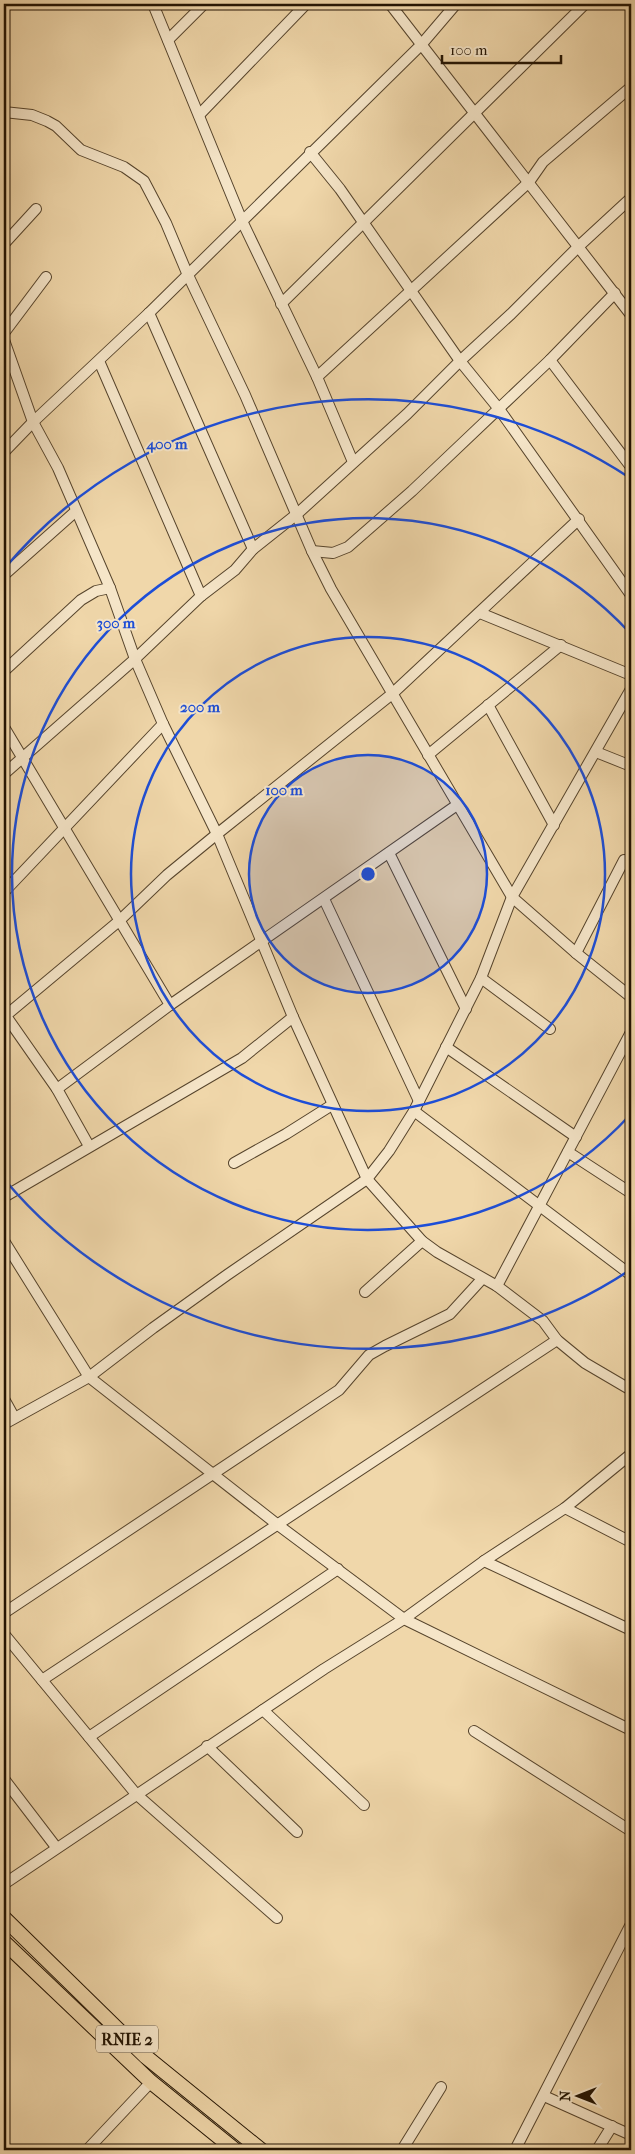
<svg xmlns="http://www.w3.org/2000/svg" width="635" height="2154" font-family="'IM FELL French Canon',serif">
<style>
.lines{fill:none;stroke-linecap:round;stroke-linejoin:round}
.minor-casing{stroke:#56442c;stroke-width:12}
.major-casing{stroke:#221302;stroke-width:16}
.minor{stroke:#f5e5c8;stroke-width:10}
.major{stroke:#f0d7aa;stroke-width:14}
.ring{fill:none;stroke:#1d4ed8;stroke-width:2.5}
.labels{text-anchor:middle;stroke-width:4;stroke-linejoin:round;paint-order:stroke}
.shield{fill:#f5e5c8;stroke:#61523d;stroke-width:1}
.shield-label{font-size:16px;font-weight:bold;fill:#221302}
.centre{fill:#1d4ed8;stroke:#f5e5c8;stroke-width:2.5}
.ring-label{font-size:15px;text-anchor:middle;font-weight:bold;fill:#1d4ed8;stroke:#f5e5c8;stroke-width:4;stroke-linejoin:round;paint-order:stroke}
</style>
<rect width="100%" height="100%" fill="#f0d7aa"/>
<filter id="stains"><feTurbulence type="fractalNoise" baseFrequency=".004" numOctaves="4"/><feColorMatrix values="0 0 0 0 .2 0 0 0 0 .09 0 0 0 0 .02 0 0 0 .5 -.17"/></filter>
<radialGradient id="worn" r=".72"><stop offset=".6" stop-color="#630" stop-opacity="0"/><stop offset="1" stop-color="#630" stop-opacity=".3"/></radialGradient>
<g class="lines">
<g class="minor-casing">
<g id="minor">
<polyline points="153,4 242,221 317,377 353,462"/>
<polyline points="390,4 631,315"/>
<polyline points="168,40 204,4"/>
<polyline points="4,112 32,115 47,121 56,126 81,150 124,167 144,181 166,223 187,273 245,395 312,551 331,589 512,897 576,953 631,997"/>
<polyline points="199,115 306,4"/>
<polyline points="310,152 340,189 460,361 499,409 631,595"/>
<polyline points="4,244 36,209"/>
<polyline points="281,304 585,4"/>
<polyline points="149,313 253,549"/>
<polyline points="4,333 46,277"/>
<polyline points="4,340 33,422 58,468 110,588 135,659 163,724 217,834 293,1017 367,1179 422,1241 437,1252 497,1286 543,1321 557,1340 585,1363 631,1390"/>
<polyline points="550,360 631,467"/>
<polyline points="99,361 201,596"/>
<polyline points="317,377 529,182 543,162 631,87"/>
<polyline points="4,452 33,422 149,313 421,45 456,4"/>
<polyline points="312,551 333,553 348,547 412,491 550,360 615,293"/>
<polyline points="4,575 76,511"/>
<polyline points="480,613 631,675"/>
<polyline points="4,671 81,600 96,591 110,588"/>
<polyline points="488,705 554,825"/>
<polyline points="4,727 170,1005"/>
<polyline points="596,752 631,766"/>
<polyline points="428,755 561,645"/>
<polyline points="4,774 135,659 201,596 235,570 253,549 297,514 407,414 460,361 511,314 579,246 631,198"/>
<polyline points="389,853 466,1009"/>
<polyline points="4,892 163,724"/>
<polyline points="324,899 419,1101"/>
<polyline points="576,953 624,860"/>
<polyline points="481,978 550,1029"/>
<polyline points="6,1016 57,1089 89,1146"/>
<polyline points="4,1017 119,921 167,875 217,834 392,694 579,519"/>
<polyline points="446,1047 576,1137"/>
<polyline points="57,1089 170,1005 457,805"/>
<polyline points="414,1111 631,1275"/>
<polyline points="568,1152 631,1193"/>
<polyline points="234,1163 286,1134 332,1105"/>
<polyline points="4,1197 242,1058 293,1017"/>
<polyline points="4,1241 89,1377 278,1525 404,1619 631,1730"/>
<polyline points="497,1286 631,1032"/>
<polyline points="365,1292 422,1241"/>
<polyline points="4,1399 14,1417"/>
<polyline points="4,1424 89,1377 153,1328 227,1275 367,1179 389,1151 414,1111 481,978 512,897 631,689"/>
<polyline points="565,1508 631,1542"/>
<polyline points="484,1561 631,1630"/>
<polyline points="4,1613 339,1390 369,1355 385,1346 450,1314 482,1279"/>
<polyline points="4,1634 136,1794 277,1918"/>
<polyline points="42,1680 557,1340"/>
<polyline points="263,1710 364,1805"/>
<polyline points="474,1731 631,1831"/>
<polyline points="89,1737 338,1569"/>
<polyline points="207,1746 297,1832"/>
<polyline points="4,1779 56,1847"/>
<polyline points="4,1884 324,1669 404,1619 484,1561 565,1508 631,1454"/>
<polyline points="544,2096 631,2135"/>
<polyline points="87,2150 151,2082"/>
<polyline points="218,2150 225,2142"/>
<polyline points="402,2150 441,2087"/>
<polyline points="515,2150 631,1924"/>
<polyline points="597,2150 612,2126"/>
</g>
</g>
<g class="major-casing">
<g id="major">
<polyline points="4,1918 145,2056 261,2150"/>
<polyline points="4,1942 151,2082 235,2150"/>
</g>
</g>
<use href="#minor" class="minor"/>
<use href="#major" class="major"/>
</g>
<circle cx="368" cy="874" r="119" fill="#1d4ed8" fill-opacity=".12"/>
<g class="ring">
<circle cx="368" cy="874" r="119"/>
<circle cx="368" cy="874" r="237"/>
<path d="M630 1115A356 356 0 1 1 630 633"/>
<path d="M630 1270A475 475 0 0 1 4 1179M4 569A475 475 0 0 1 630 478"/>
</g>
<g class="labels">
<rect class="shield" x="96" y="2025.5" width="62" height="27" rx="4"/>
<g class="shield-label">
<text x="127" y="2045">RNIE 2</text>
</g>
</g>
<circle cx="368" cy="874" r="8" class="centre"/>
<g class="ring-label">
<text x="167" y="449">400 m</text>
<text x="116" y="628">300 m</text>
<text x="200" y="712">200 m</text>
<text x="284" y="795">100 m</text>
</g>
<rect width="635" height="2154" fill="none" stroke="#f0d7aa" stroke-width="20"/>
<rect x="5" y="5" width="625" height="2144" fill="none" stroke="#221302" stroke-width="2.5"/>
<rect x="10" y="10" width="615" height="2134" fill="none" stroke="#221302"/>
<g transform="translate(578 2096) rotate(270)" stroke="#f5e5c8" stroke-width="4" paint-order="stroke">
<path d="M0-4L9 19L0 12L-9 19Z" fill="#221302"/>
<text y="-8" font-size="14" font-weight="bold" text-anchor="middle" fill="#221302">N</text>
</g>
<path d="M442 55v8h119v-8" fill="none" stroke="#221302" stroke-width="2.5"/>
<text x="450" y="55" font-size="15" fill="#221302" stroke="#f5e5c8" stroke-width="4" paint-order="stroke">100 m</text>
<rect width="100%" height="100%" filter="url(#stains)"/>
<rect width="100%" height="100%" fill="url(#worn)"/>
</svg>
